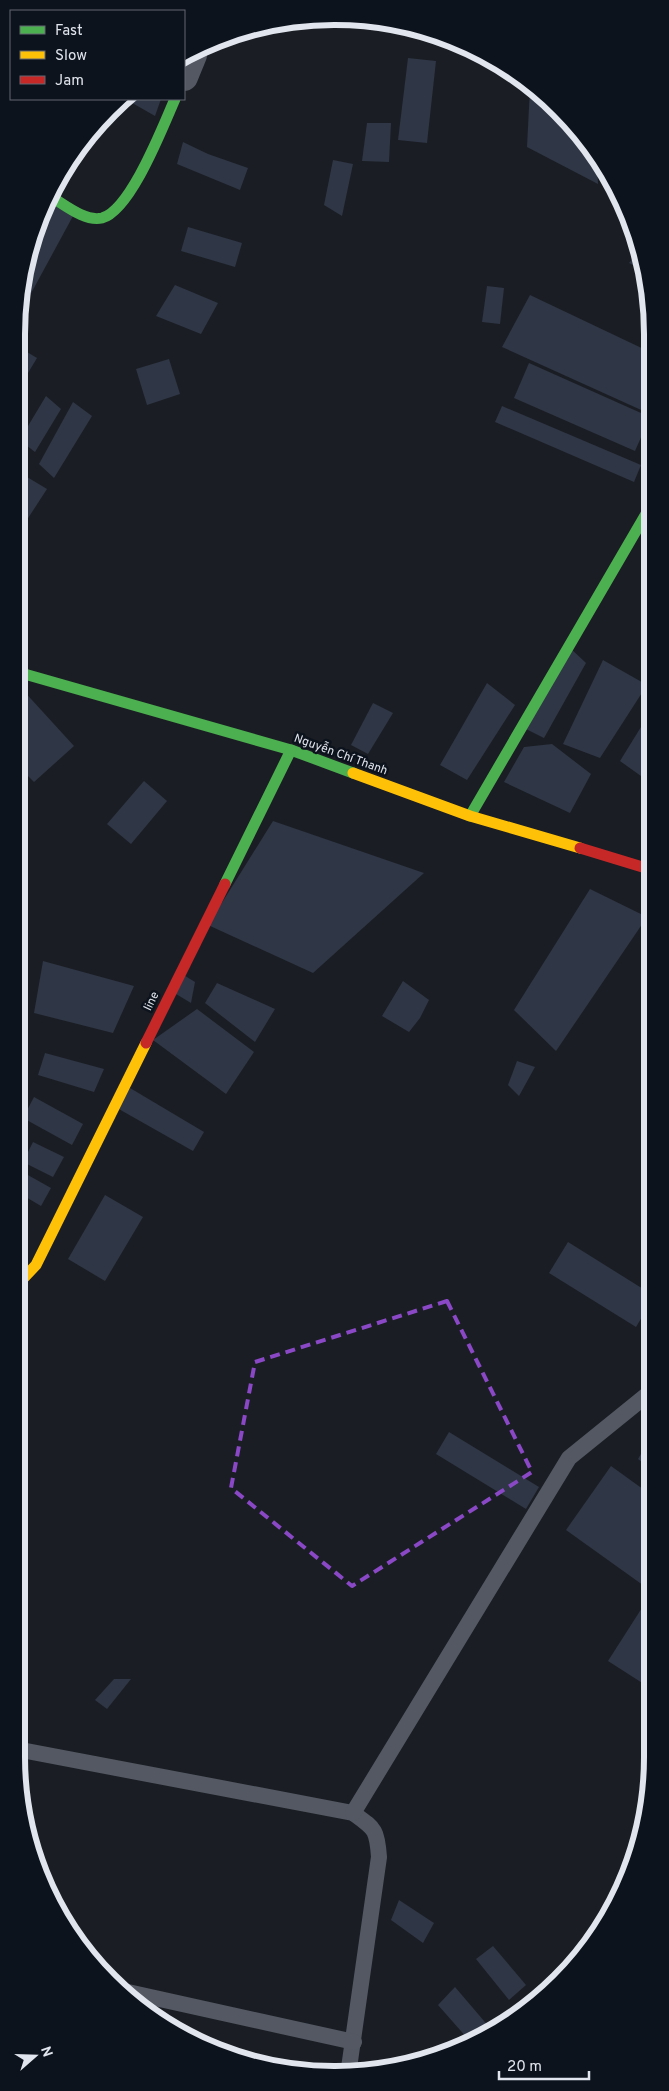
<svg xmlns="http://www.w3.org/2000/svg" width="669" height="2091" font-family="Overpass,sans-serif">
<style>
.building{fill:#2f3645}
.lines{fill:none;stroke-linecap:round;stroke-linejoin:round}
.lane{stroke:#535862;stroke-width:16}
.street{stroke:#535862;stroke-width:28}
.fast{stroke:#4caf50;stroke-width:11}
.slow{stroke:#ffc107;stroke-width:11}
.jam{stroke:#c62828;stroke-width:11}
.marked{fill:none;stroke:#8a48c6;stroke-width:4;stroke-dasharray:10 6;stroke-linejoin:round}
.labels{text-anchor:middle;stroke-width:5;stroke-linejoin:round;paint-order:stroke}
.street-label{font-size:12px;fill:#e1e5ed;stroke:#0d131d}
.rim{fill:none;stroke:#e1e5ed;stroke-width:6}
</style>
<rect width="100%" height="100%" fill="#1a1d23"/>
<g class="building">
<polygon points="408,58 436,61 427,143 398,140"/>
<polygon points="530,87 560,110 597,162 598,184 527,147"/>
<polygon points="129,99 161,99 155,116 127,100"/>
<polygon points="367,123 391,123 389,162 362,161"/>
<polygon points="183,142 208,154 248,168 240,190 177,164"/>
<polygon points="333,160 353,164 342,216 324,205"/>
<polygon points="65,171 69,172 58,189 57,189"/>
<polygon points="52,202 73,216 22,310 22,272"/>
<polygon points="188,227 242,243 235,267 181,251"/>
<polygon points="638,252 643,270 629,263"/>
<polygon points="175,285 218,303 201,334 156,316"/>
<polygon points="487,286 504,288 500,324 482,322"/>
<polygon points="530,295 650,352 650,414 502,347"/>
<polygon points="22,349 37,358 22,383"/>
<polygon points="169,359 180,394 147,405 136,369"/>
<polygon points="529,363 650,417 635,451 514,398"/>
<polygon points="46,396 61,409 35,452 22,442 22,436"/>
<polygon points="73,402 92,416 54,478 39,464"/>
<polygon points="502,406 641,465 634,482 495,422"/>
<polygon points="22,474 47,489 21,529 21,519"/>
<polygon points="569,647 586,663 544,738 522,727"/>
<polygon points="603,660 647,685 600,758 563,744"/>
<polygon points="487,683 515,705 467,780 440,765"/>
<polygon points="21,688 74,746 34,782 20,768"/>
<polygon points="373,703 393,713 368,754 351,745"/>
<polygon points="649,714 649,763 641,776 620,761"/>
<polygon points="552,744 591,774 570,813 504,782 524,747"/>
<polygon points="144,781 167,801 131,844 107,824"/>
<polygon points="273,821 424,873 313,973 208,925"/>
<polygon points="590,889 647,917 556,1051 514,1010"/>
<polygon points="43,961 134,986 113,1033 34,1013"/>
<polygon points="182,974 195,982 191,1003 171,991"/>
<polygon points="403,981 429,1000 420,1018 409,1032 382,1016"/>
<polygon points="217,983 275,1009 255,1042 205,1003"/>
<polygon points="197,1009 254,1052 226,1094 153,1040"/>
<polygon points="45,1053 104,1069 94,1092 38,1075"/>
<polygon points="517,1061 535,1067 519,1096 508,1085"/>
<polygon points="130,1088 204,1132 193,1151 117,1108"/>
<polygon points="34,1097 83,1124 72,1145 23,1118"/>
<polygon points="33,1142 64,1157 53,1177 23,1162"/>
<polygon points="19,1170 51,1188 41,1206 19,1193"/>
<polygon points="105,1195 143,1217 105,1281 68,1259"/>
<polygon points="568,1242 648,1292 648,1307 636,1327 549,1273"/>
<polygon points="449,1432 539,1487 526,1509 436,1454"/>
<polygon points="647,1444 647,1466 638,1459"/>
<polygon points="611,1466 647,1492 647,1588 566,1530"/>
<polygon points="647,1600 647,1686 608,1661"/>
<polygon points="114,1679 131,1679 107,1709 95,1700"/>
<polygon points="399,1900 434,1923 423,1943 391,1920"/>
<polygon points="493,1946 526,1985 509,2000 476,1959"/>
<polygon points="455,1987 490,2028 468,2039 438,2005"/>
</g>
<g class="lines">
<g class="lane">
<path d="M 16,1749 L 353,1813 C 375,1829 377,1829 379,1857 L 349,2068"/>
<polyline points="353,1813 569,1458 648,1394"/>
<polyline points="128,1992 354,2042"/>
</g>
<polyline class="street" points="184,77 193,55"/>
<g class="fast">
<path d="M 53,198 C 66,206 86,222 102,218 C 131,210 163,126 175,99"/>
<polyline points="21,673 291,750 353,773"/>
<polyline points="470,816 650,507"/>
<polyline points="225,884 291,750"/>
</g>
<g class="slow">
<polyline points="353,773 470,816 580,848"/>
<polyline points="18,1284 36,1265 146,1043"/>
</g>
<g class="jam">
<polyline points="580,848 649,869"/>
<polyline points="146,1043 225,884"/>
</g>
</g>
<path class="marked" d="M 447,1301 L 532,1472 L 352,1586 L 231,1488 L 255,1362 Z"/>
<g class="labels">
<g class="street-label">
<text transform="translate(341 754) rotate(20)" y="4">Nguyễn Chí Thanh</text>
<text transform="translate(151 1001) rotate(-64)" y="4">line</text>
</g>
</g>
<path d="M0 0H669V2091H0ZM334 25H335A309 309 0 0 1 644 334V1757A309 309 0 0 1 335 2066H334A309 309 0 0 1 25 1757V334A309 309 0 0 1 334 25Z" fill="#0d131d" fill-rule="evenodd"/>
<path class="rim" d="M334 25H335A309 309 0 0 1 644 334V1757A309 309 0 0 1 335 2066H334A309 309 0 0 1 25 1757V334A309 309 0 0 1 334 25Z"/>
<rect x="10" y="10" width="175" height="90" fill="#0d131d" stroke="#626770"/>
<rect x="20" y="26" width="25" height="8" fill="#4caf50" stroke="#626770"/>
<text x="55" y="35" font-size="15" fill="#e1e5ed">Fast</text>
<rect x="20" y="51" width="25" height="8" fill="#ffc107" stroke="#626770"/>
<text x="55" y="60" font-size="15" fill="#e1e5ed">Slow</text>
<rect x="20" y="76" width="25" height="8" fill="#c62828" stroke="#626770"/>
<text x="55" y="85" font-size="15" fill="#e1e5ed">Jam</text>
<g transform="translate(35 2056) rotate(70)" stroke="#0d131d" stroke-width="4" paint-order="stroke">
<path d="M0-4L9 19L0 12L-9 19Z" fill="#e1e5ed"/>
<text y="-8" font-size="14" font-weight="bold" text-anchor="middle" fill="#e1e5ed">N</text>
</g>
<path d="M499 2071v8h90v-8" fill="none" stroke="#e1e5ed" stroke-width="2.5"/>
<text x="507" y="2071" font-size="15" fill="#e1e5ed" stroke="#0d131d" stroke-width="4" paint-order="stroke">20 m</text>
</svg>
